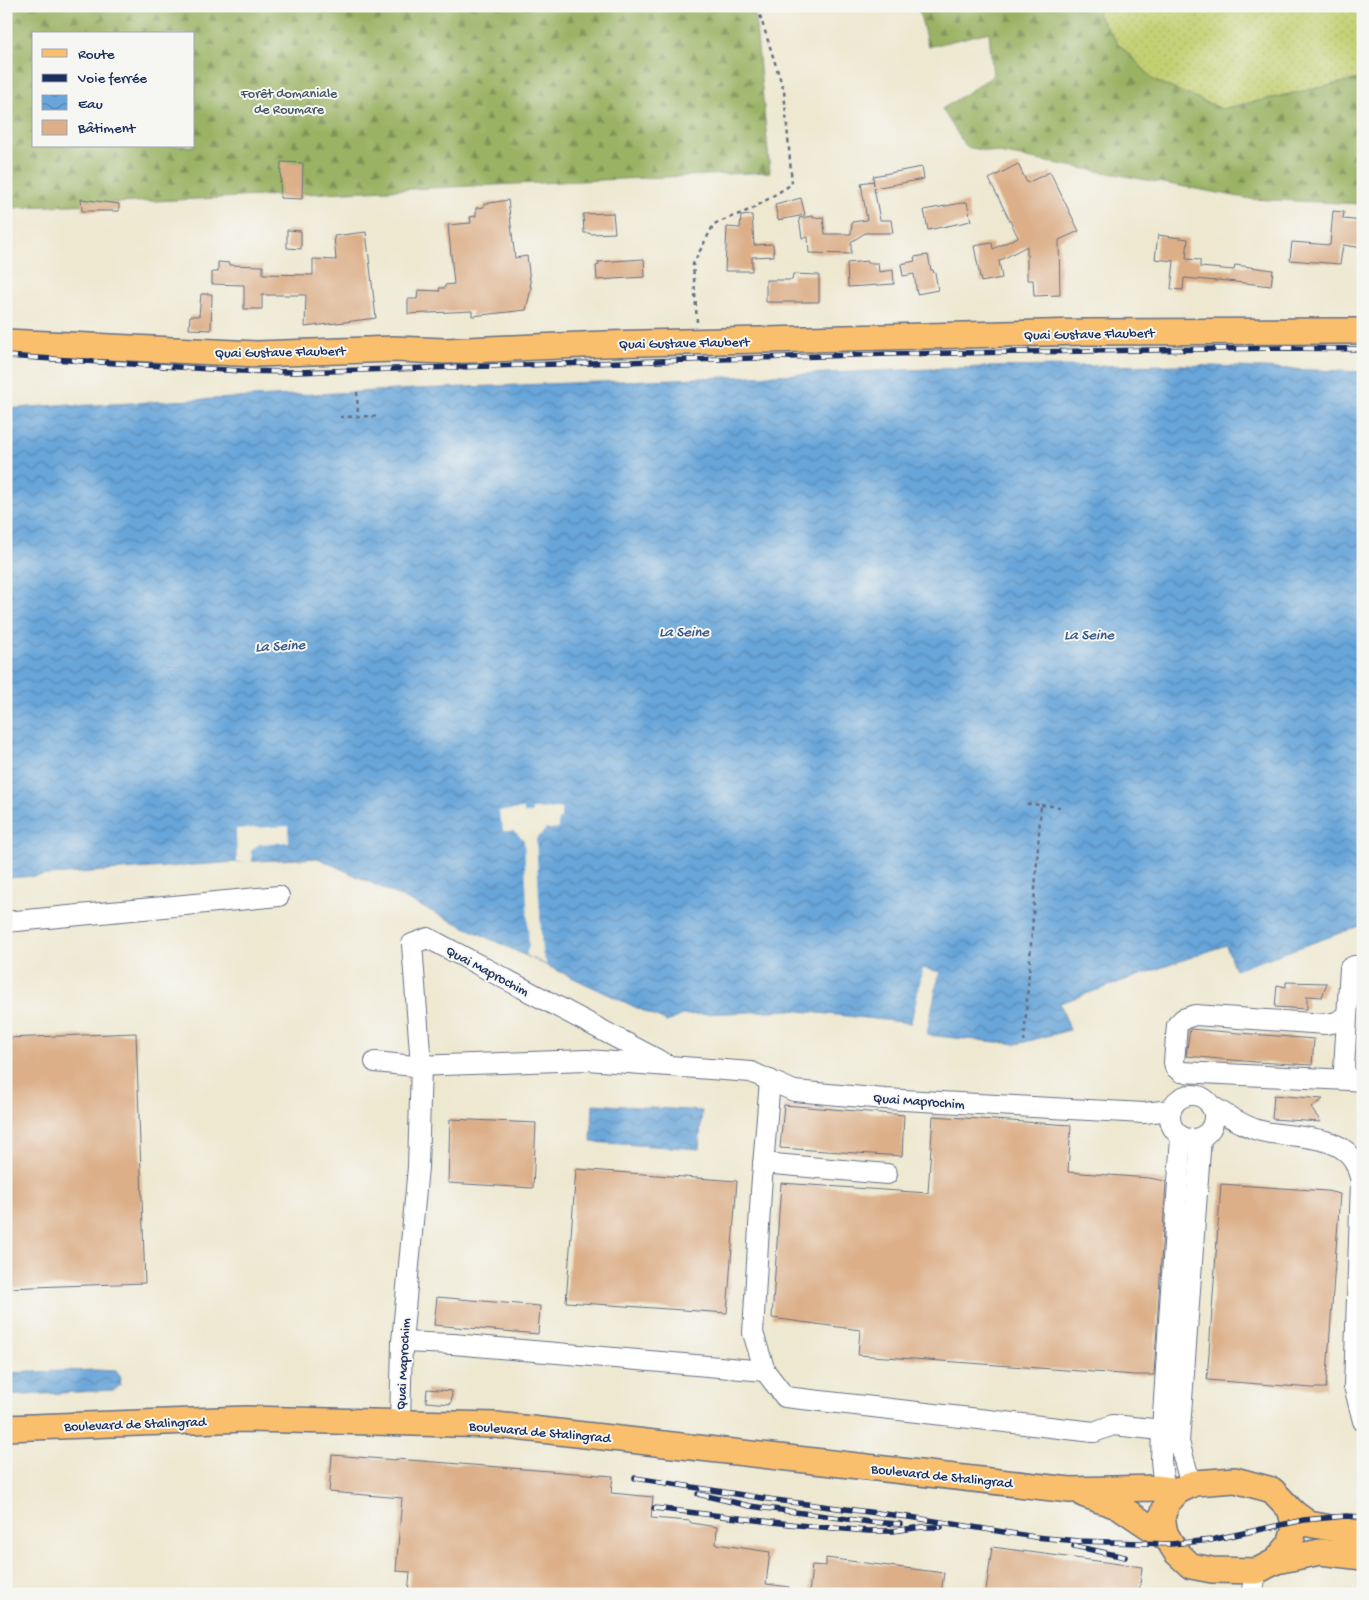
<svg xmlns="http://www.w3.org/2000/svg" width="1369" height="1600" font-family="'Gochi Hand',sans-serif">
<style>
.grass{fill:url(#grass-dots);stroke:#6f8068}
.forest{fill:url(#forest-firs);stroke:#5a7061;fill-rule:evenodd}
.water{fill:url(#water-waves);stroke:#426a9c}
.pier{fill:#eee8d0}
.building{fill:#dcaf88}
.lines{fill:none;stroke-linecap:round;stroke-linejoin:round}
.minor-casing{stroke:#657086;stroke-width:22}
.major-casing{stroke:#657086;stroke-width:28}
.path{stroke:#657086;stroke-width:2.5;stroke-dasharray:4 4;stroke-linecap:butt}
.minor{stroke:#fff;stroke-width:20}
.major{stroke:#f9bf6d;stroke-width:25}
.rail-casing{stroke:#1b2f5e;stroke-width:5.5}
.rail{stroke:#f6f6f2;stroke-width:4;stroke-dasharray:11;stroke-linecap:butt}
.labels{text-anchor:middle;stroke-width:4;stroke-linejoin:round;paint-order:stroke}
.park-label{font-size:14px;fill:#455763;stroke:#f6f6f2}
.street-label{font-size:14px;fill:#1b2f5e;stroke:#f6f6f2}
.water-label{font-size:15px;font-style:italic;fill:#365889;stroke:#f6f6f2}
</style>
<defs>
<pattern id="grass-dots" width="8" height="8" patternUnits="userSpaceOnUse" patternTransform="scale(1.25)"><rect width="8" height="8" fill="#c3d072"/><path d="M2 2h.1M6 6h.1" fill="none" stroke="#a7b365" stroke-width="1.8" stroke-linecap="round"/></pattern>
<pattern id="forest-firs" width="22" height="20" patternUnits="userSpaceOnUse" patternTransform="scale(1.25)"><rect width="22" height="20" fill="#9ab264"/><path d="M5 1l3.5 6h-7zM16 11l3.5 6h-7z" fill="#7d9156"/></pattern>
<pattern id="water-waves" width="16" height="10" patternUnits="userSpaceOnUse" patternTransform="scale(1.25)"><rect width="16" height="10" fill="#68a5d9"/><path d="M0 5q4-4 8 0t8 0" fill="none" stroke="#5587b3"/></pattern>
</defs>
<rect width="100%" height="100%" fill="#f6f6f2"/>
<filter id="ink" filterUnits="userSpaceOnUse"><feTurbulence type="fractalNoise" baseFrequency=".02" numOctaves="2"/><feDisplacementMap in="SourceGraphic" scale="10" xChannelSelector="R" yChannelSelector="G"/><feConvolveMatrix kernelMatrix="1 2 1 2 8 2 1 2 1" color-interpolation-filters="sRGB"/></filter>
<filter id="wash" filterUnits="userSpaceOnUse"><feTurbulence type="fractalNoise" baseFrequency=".0096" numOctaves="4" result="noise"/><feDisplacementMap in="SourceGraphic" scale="20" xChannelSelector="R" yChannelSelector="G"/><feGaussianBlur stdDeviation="1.12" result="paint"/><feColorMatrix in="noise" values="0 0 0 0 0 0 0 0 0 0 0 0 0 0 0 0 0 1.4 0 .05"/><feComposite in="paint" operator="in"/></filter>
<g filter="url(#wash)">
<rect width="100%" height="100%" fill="#eee8d0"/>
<polygon class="grass" points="1099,6 1363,6 1363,78 1222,109 1155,81 1117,42 1097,14"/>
<g class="forest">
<path d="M 6,6 L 754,6 L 770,172 L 6,208 ZM 34,34 L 194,34 L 194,146 L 34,146 Z"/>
<polygon points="918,6 1099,6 1097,14 1117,42 1155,81 1222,109 1363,78 1363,204 1251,199 966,147 942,109 993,76 989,32 928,47"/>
</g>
<g class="water">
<polygon points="1185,365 1363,372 1363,925 1235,970 1226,945 1060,1003 1070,1030 1017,1044 926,1035 939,972 924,969 911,1023 791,1010 682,1015 667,1022 318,858 237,862 6,878 6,409 70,404 71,406 417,389 984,367"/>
<polygon points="593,1104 702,1111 699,1149 591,1142"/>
<polygon points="95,1370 116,1371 121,1378 120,1385 114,1390 6,1396 6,1373"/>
</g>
<g class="pier">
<polygon points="561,808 561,819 558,819 558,829 546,829 536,839 542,953 547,965 526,955 529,946 524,840 514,831 503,831 502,822 500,822 499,811 524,809 524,813 532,813 532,809"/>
<polygon points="288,826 289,842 260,844 251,850 252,862 237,862 236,829"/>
<polygon points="923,969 939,972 926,1035 923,1034 936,974 925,972 914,1023 911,1025"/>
</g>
<g id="blocks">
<g class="building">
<polygon points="281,162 303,163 302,199 280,198"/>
<polygon points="1018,164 1027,183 1050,172 1079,231 1059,240 1060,295 1034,296 1033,280 1027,280 1027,246 999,261 1002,278 981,282 974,246 992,243 993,249 1018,237 989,179"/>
<polygon points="922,167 924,179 874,188 880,220 891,220 893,233 865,233 851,242 851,254 809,253 808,237 802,238 799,218 813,216 813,218 823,217 825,234 851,234 852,222 867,220 861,183 873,181 874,185 873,176"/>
<polygon points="801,198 805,215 778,220 775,205"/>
<polygon points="81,199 119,204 119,211 82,211"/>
<polygon points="508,200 515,258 527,256 531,289 526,310 472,316 472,311 408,314 408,299 417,299 418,290 440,291 439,288 445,288 445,285 454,284 448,225 471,223 470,217 476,216 476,208 484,207 484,204"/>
<polygon points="967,202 971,221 928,230 924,210"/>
<polygon points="1333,211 1344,212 1343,219 1363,221 1363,248 1343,245 1340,264 1290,260 1292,242 1330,245"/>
<polygon points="613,213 615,233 590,234 589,233 584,233 583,214"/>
<polygon points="752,215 754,245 773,244 774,256 752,257 752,271 725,271 727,227 740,228 741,216"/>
<polygon points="287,230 301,231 301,249 287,248"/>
<polygon points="366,232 376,318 305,327 306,295 262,295 262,309 244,309 244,285 212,284 212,272 218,272 218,262 229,263 229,265 263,266 263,274 313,275 313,259 336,260 334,236"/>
<polygon points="1158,235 1188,239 1186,259 1200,260 1200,267 1234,270 1235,265 1273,270 1271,286 1218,280 1217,281 1184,278 1183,290 1171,289 1174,261 1155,259"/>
<polygon points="928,255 931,270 933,270 934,273 935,273 938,290 917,294 914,274 903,276 901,264 915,261 914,257"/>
<polygon points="644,259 645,277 597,280 596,266 599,265 598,262"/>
<polygon points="868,261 868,263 878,263 879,272 893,270 894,284 848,287 847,263"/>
<polygon points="793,274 819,275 819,302 766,302 766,280 792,280"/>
<polygon points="201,294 212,294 211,330 189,329 190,316 199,316"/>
<polygon points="1286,982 1327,983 1322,997 1307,996 1307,1009 1275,1007 1277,985 1286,987"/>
<polygon points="1190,1029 1314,1039 1312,1065 1255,1062 1186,1056"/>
<polygon points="136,1033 145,1283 6,1288 6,1038"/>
<polygon points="1274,1095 1323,1099 1311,1108 1321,1122 1272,1119"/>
<polygon points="784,1105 904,1115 902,1156 780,1148"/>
<polygon points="933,1116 1071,1125 1068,1172 1149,1178 1166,1181 1154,1375 1135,1375 858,1355 860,1330 772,1318 781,1183 928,1193"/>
<polygon points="450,1119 536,1123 533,1188 448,1183"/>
<polygon points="576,1169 737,1181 727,1313 566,1302"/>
<polygon points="1221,1184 1327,1191 1340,1194 1326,1388 1312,1388 1207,1380"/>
<polygon points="437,1297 540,1306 538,1334 434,1325"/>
<polygon points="427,1389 452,1391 451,1404 426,1402"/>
<polygon points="332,1455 396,1460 396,1459 613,1476 611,1493 653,1497 651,1518 690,1521 691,1523 717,1527 716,1544 770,1552 766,1584 789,1587 789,1594 408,1594 410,1572 396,1571 402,1498 329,1492"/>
<polygon points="992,1547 1142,1567 1139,1594 1010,1594 986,1591"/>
<polygon points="826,1558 944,1573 941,1594 809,1594 812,1565 826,1566"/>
</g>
</g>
</g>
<g filter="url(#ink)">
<use href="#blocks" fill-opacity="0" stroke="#657086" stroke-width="1"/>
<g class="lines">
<g class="minor-casing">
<g id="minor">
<polyline points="6,922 279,896"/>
<polyline points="1347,1015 1337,1022 1326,1024 1195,1015 1183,1019 1177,1025 1174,1062 1175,1067 1181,1072 1349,1080"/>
<polyline points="375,1062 414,1066 587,1060 751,1072 794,1091 885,1099 1144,1113 1171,1110"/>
<polyline points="770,1080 761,1191 753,1333 765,1371 785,1397 1094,1432 1113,1425 1162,1430 1179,1442"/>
<polyline points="1361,1081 1349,1080 1344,1069 1350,968 1354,966 1358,966 1363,974"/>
<circle cx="1192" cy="1117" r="22"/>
<path d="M 1210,1105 C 1223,1113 1246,1128 1261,1131 C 1288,1138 1336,1133 1353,1159 C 1357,1165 1359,1174 1361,1181 L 1354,1386"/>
<polyline points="763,1163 887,1174"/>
<polyline points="402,1342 453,1344 765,1371"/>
<polyline points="1363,1382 1354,1386 1363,1421"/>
<polyline points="400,1422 402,1342 418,1167 421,1066 412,944 428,938 664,1063"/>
<polyline points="1191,1485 1179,1442 1201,1137"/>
<polyline points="1164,1489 1161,1460 1162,1430 1181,1136"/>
<polyline points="1252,1594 1257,1571"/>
</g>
</g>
<g class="major-casing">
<g id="major">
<polyline points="6,342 257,354 394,349 445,351 604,344 1085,332 1363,331"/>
<polyline points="6,1428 246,1419 496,1425 1070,1490 1156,1488 1178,1491"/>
<polyline points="1085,1495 1120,1507 1169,1540"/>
<polyline points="1290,1509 1295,1527 1290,1544 1276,1561 1257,1571 1212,1570 1191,1566 1176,1552 1171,1544 1165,1533 1162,1517 1167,1503 1178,1491 1195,1483 1235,1480 1272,1490 1290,1509 1294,1513 1309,1524 1363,1534"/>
<polyline points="1276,1561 1320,1552 1363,1557"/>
</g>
</g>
<g class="path">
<polyline points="697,322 693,264 714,224 752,209 792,184 784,91 757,6"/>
<polyline points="357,392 358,416"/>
<polyline points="340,417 376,416"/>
<polyline points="1041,805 1060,807"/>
<polyline points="1024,1042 1041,805 1025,804"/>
</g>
<use href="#minor" class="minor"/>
<use href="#major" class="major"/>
<g class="rail-casing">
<g id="rail">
<polyline points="6,356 241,371 296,372 889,354 1283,348 1363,349"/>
<polyline points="635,1478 775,1500 916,1518 1035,1537 1078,1541 1171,1544 1211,1540 1304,1520 1346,1516 1363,1517"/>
<polyline points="698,1494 750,1506 870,1522 900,1524"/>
<polyline points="654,1508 798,1525 868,1531 893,1531 922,1527 941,1527"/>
<polyline points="1074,1546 1125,1557"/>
</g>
</g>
<use href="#rail" class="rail"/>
</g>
</g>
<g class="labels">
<g class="park-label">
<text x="289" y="97">Forêt domaniale<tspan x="289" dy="16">de Roumare</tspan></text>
</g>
<g class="street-label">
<text transform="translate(1089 333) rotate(-1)" y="5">Quai Gustave Flaubert</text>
<text transform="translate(684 342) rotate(-1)" y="5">Quai Gustave Flaubert</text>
<text transform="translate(280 351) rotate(-1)" y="5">Quai Gustave Flaubert</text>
<text transform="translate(488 970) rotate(28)" y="5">Quai Maprochim</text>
<text transform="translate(919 1100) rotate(4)" y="5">Quai Maprochim</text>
<text transform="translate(402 1364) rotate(-87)" y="5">Quai Maprochim</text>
<text transform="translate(135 1423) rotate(-2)" y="5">Boulevard de Stalingrad</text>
<text transform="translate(540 1431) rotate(5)" y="5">Boulevard de Stalingrad</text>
<text transform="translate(942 1475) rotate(6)" y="5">Boulevard de Stalingrad</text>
</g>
<g class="water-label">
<text x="684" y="636">La Seine</text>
<text x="1089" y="639">La Seine</text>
<text transform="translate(280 645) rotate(-3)" y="5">La Seine</text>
</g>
</g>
<rect width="1369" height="1600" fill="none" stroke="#f6f6f2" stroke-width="25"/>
<rect x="32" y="32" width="162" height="115" fill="#f6f6f2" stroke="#9ea6b7"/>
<rect x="42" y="49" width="25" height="8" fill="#f9bf6d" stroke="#9ea6b7"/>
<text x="78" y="58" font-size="15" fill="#1b2f5e">Route</text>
<rect x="42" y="74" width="25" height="8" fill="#1b2f5e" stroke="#9ea6b7"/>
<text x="78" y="82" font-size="15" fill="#1b2f5e">Voie ferrée</text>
<rect x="42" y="95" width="25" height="15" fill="url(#water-waves)" stroke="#9ea6b7"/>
<text x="78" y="108" font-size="15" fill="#1b2f5e">Eau</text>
<rect x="42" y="120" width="25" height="15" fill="#dcaf88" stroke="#9ea6b7"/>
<text x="78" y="132" font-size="15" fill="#1b2f5e">Bâtiment</text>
</svg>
